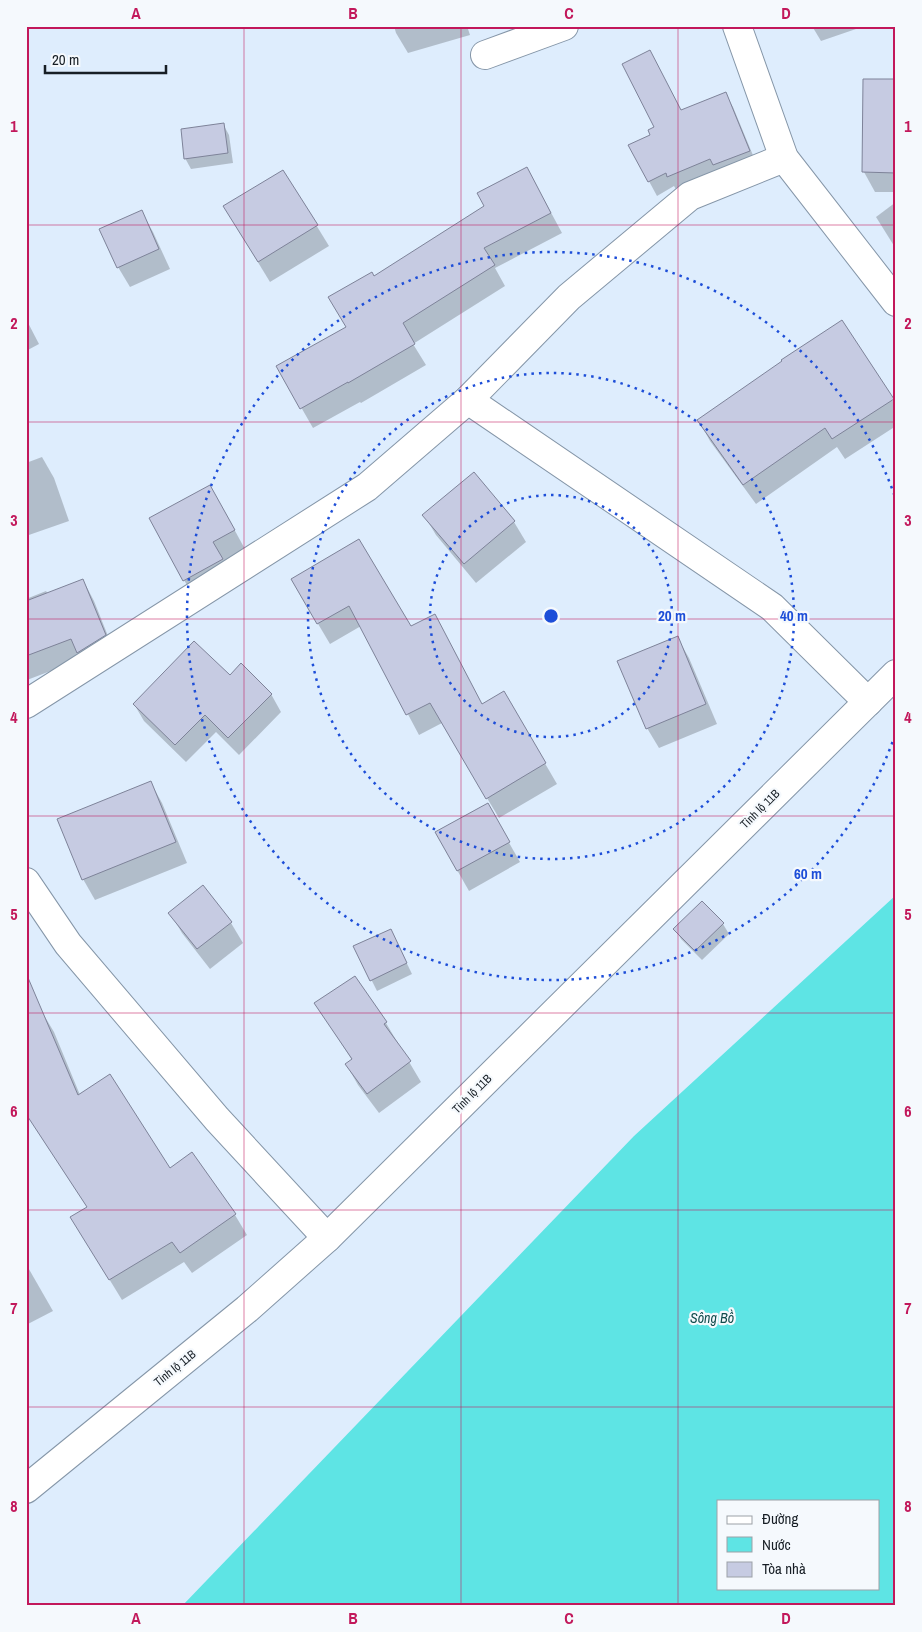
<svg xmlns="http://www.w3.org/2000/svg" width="922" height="1632" font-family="'Archivo Narrow',sans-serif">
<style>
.water{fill:#5ee4e4;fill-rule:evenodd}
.shadow{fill:#0003}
.building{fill:#c6cbe2;stroke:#7e8399}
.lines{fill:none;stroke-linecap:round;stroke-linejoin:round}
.street-casing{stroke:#8596a8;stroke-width:30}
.secondary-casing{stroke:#8596a8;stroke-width:30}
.street{stroke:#fff;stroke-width:28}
.secondary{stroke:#fff;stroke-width:28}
.grid{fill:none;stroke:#c2185b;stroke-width:1;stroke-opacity:0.55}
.ring{fill:none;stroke:#1d4ed8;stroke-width:2.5;stroke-dasharray:2.5 5}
.labels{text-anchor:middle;stroke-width:4.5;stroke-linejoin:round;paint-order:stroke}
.street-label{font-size:12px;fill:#171e25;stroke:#f5f9fd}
.water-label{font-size:14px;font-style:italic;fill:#104c4c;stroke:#f5f9fd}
.centre{fill:#1d4ed8;stroke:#f5f9fd;stroke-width:2.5}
.ring-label{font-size:15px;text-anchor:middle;font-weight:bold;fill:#1d4ed8;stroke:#f5f9fd;stroke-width:4.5;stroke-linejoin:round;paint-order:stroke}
.neatline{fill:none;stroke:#c2185b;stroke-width:2}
.grid-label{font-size:16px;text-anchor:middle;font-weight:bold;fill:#c2185b}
</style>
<rect width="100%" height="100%" fill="#deedfd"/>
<path class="water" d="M 896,895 L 896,1606 L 182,1606 L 634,1136 ZM 718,1501 L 878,1501 L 878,1588 L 718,1588 Z"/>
<g class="shadow">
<polygon points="394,26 467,26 470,35 408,53 396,33"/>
<polygon points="812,26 855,26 856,29 821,41"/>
<polygon points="650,52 681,111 725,93 733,107 757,165 677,191 674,186 657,196 630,146 651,135 656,128"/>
<polygon points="896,80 896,192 875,192 864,172"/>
<polygon points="223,124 229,135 233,163 191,169 185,158"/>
<polygon points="527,168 562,233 495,268 505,286 413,344 426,365 361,403 360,402 313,428 278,367 347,328 374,277 485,206"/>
<polygon points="283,171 329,246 270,282 236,226"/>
<polygon points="896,202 896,249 876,217"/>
<polygon points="141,211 153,232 170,269 130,287 118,267"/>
<polygon points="26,319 39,344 26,351"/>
<polygon points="841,322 896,406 896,426 845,459 837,447 756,504 710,441 699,421"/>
<polygon points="42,457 54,478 69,521 26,536 26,463"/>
<polygon points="222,507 246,551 196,600 184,580"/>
<polygon points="424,515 514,522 526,542 476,583 436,535"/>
<polygon points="83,580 94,601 116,656 82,659 27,680 26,599 46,591 48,594"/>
<polygon points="292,580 411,627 482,705 504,693 557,784 499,818 442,723 419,735 361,626 330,644"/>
<polygon points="677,637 689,658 717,724 659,748 647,728"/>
<polygon points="230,677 271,694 281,712 239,755 216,732 186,762 144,721 134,704"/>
<polygon points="151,783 162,803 187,863 95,900 83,879"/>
<polygon points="487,804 520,862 469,891 436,833"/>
<polygon points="203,887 231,923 243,943 210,969 182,933 170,913"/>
<polygon points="723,924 729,934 702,960 681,939 675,929"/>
<polygon points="396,941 412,974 377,991 355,947"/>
<polygon points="355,978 386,1023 421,1082 379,1113 358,1085 346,1064 352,1060 316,1004"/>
<polygon points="42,1012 54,1032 80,1095 170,1169 192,1154 235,1215 247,1235 192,1273 184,1262 122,1300 84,1238 88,1208 30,1119 26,1121 26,1018"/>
<polygon points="26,1264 53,1311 26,1325"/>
</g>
<g class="building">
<polygon points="650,50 681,110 726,92 750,151 713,165 710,159 667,177 666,173 648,182 628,145 650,135 648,130 654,127 622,64"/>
<polygon points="863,79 896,79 896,173 862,172"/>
<polygon points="224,123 228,153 184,159 181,129"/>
<polygon points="527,167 551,213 484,248 495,265 403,323 415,344 348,383 348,382 300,409 276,366 346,327 328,297 372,272 374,276 484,206 477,193"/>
<polygon points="283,170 318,225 258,262 223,206"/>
<polygon points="142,210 159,249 117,268 99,229"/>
<polygon points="842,320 894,399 832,439 825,428 743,485 697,420 782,361 781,360"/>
<polygon points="474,472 515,521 464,564 422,515"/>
<polygon points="210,485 235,530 213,542 223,559 183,581 149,518"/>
<polygon points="359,539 411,626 435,614 482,704 504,691 546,763 486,799 430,703 406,715 349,606 317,624 291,579"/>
<polygon points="83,579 106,635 77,653 71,639 26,656 26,601"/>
<polygon points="678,636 706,704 646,729 617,661"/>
<polygon points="194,641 230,675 241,663 272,694 228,738 205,715 175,745 133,704"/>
<polygon points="151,781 176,842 82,880 57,819"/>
<polygon points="488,803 510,842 457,871 435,832"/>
<polygon points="203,885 232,922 197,949 168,913"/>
<polygon points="702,901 724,923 695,951 673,929"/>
<polygon points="391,929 407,963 370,981 353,946"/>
<polygon points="26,973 78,1095 110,1074 170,1168 192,1152 236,1214 180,1253 172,1242 109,1280 70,1217 87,1207 26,1114"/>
<polygon points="355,976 387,1022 384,1024 411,1061 367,1094 345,1064 352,1059 314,1003"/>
</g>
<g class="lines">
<g class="street-casing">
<g id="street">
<polyline points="737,26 784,158 896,302"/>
<polyline points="485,55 564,26"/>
<polyline points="468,400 772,607 868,702"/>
<polyline points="26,704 367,487 468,400 569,297 690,196 784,158"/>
<polyline points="26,882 68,944 217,1119 327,1238"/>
</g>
</g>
<g class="secondary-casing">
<polyline id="secondary" points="26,1489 247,1309 327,1238 896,674"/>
</g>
<use href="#street" class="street"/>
<use href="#secondary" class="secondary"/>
</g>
<path class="grid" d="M 244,26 L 244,1606M 461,26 L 461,1606M 678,26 L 678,1606M 26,225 L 896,225M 26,422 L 896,422M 26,619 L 896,619M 26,816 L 896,816M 26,1013 L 896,1013M 26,1210 L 896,1210M 26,1407 L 896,1407"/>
<g class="ring">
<circle cx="551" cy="616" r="121"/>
<circle cx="551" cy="616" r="243"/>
<path d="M895 735A364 364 0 1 1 895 497"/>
</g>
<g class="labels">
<g class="street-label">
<text transform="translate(760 809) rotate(-45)" y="4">Tỉnh lộ 11B</text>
<text transform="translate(472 1094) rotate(-45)" y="4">Tỉnh lộ 11B</text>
<text transform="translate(175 1368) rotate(-39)" y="4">Tỉnh lộ 11B</text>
</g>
<g class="water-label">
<text x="712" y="1323">Sông Bồ</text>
</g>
</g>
<circle cx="551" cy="616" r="8" class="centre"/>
<g class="ring-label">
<text x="672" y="621">20 m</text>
<text x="794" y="621">40 m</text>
<text x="808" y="879">60 m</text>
</g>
<rect width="922" height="1632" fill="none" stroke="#f5f9fd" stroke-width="55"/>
<rect x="717" y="1500" width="162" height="90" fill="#f5f9fd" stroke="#9ca1a7"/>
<rect x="727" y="1516" width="25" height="8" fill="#ffffff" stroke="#9ca1a7"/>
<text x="762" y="1524" font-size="15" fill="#171e25">Đường</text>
<rect x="727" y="1537" width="25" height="15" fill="#5ee4e4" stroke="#9ca1a7"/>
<text x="762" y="1550" font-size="15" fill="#171e25">Nước</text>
<rect x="727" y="1562" width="25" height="15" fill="#c6cbe2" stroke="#9ca1a7"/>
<text x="762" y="1574" font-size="15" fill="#171e25">Tòa nhà</text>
<path d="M45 65v8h121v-8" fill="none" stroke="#171e25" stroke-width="2.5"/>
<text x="52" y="65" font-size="15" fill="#171e25" stroke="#f5f9fd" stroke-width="4" paint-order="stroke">20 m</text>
<rect x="28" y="28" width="866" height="1576" class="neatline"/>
<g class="grid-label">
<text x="136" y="19">A</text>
<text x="353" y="19">B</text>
<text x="569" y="19">C</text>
<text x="786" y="19">D</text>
<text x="14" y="132">1</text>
<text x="908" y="132">1</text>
<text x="14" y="329">2</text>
<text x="908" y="329">2</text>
<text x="14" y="526">3</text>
<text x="908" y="526">3</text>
<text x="14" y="723">4</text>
<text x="908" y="723">4</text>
<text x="14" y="920">5</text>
<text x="908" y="920">5</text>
<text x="14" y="1117">6</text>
<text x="908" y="1117">6</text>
<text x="14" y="1314">7</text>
<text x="908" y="1314">7</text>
<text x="14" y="1512">8</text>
<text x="908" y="1512">8</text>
<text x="136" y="1624">A</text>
<text x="353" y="1624">B</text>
<text x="569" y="1624">C</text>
<text x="786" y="1624">D</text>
</g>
</svg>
